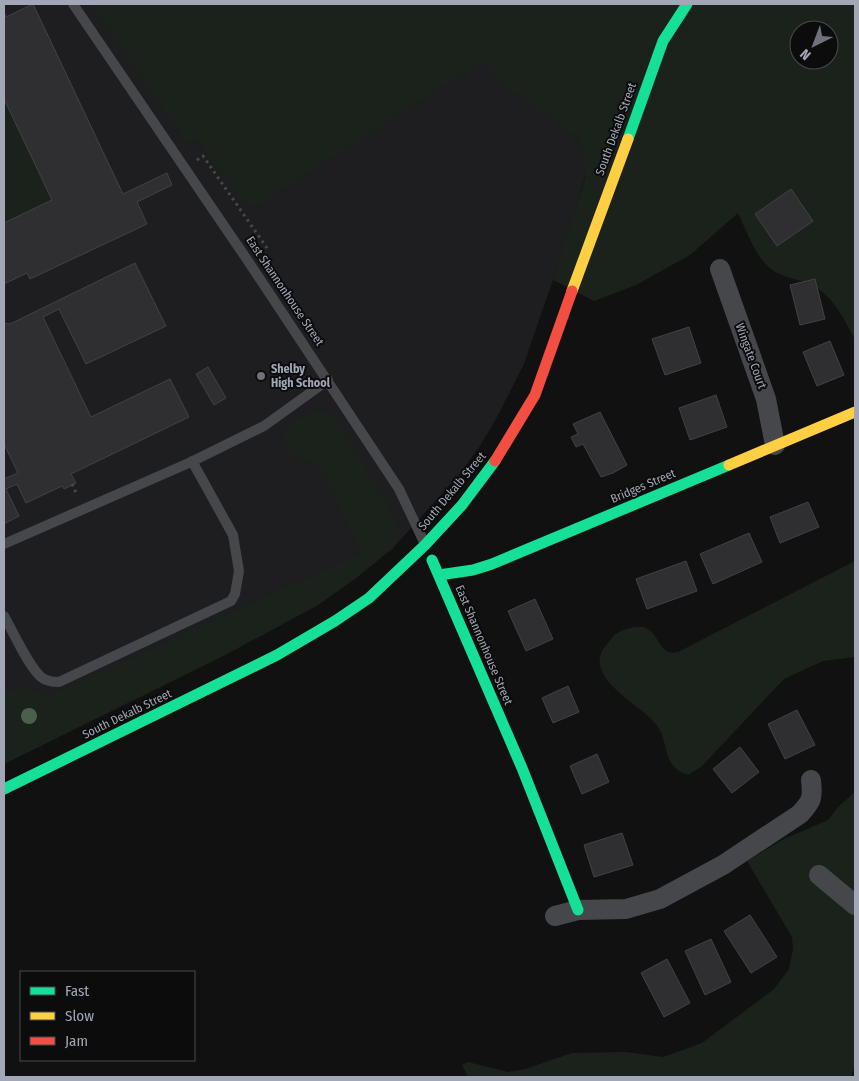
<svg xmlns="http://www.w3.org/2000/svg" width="859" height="1081" font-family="'Fira Sans Condensed',sans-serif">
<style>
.built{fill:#1e1e20}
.green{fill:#1b221c;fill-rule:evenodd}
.building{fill:#2f2f31;stroke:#404246}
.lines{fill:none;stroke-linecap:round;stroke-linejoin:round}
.path{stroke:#47484c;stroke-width:3;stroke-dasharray:2.5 4;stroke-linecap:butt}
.lane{stroke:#45474b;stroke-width:10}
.street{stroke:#45474b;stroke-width:20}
.fast{stroke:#16e098;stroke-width:11}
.slow{stroke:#ffcf43;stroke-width:11}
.jam{stroke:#f24e42;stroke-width:11}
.tree{fill:#49604b}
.poi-dot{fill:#6f727b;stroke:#0c0c0d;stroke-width:2}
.labels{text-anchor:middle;stroke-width:4;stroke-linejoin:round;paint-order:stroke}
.street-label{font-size:12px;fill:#a1a7b4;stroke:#0c0c0d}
.poi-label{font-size:12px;font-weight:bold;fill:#a1a7b4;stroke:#0c0c0d;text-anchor:start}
</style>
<rect width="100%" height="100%" fill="#111112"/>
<polygon class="built" points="4,4 658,4 594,147 566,242 524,364 496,419 480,446 458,476 393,548 356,578 318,605 225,655 4,764"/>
<g class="green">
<path d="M 92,4 L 855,4 L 855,340 C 845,320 832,294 810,284 C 798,279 781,277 771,269 C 756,258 746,230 738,213 L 690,255 L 636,285 L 594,301 L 553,280 L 586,176 L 581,142 L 575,135 L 497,80 L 483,60 L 258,205 L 250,205 L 242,202 L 196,138 L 187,144 ZM 799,30 L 829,30 L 829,60 L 799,60 Z"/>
<polygon points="4,99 52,200 4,223"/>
<path d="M 316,411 L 326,412 L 335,416 L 392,515 L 399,531 L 398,538 L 393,548 L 356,578 L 318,605 L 225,655 L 4,764 L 4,684 L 8,693 L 25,685 L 37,694 L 53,694 L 362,553 L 316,459 C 296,465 281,447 285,428 L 289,424 Z"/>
<path d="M 855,561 L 855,657 L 823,661 L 784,679 L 702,766 L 688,775 C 660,766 671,742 655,723 C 637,702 578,675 608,643 C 611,639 615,634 619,632 C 622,630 627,629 630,628 C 662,619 654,658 678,652 Z"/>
<polygon points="855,792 855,1065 851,1077 468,1077 462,1065 468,1062 508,1072 525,1069 572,1053 626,1052 663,1057 702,1043 774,989 789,969 793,949 792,937 747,861 784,839 828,820 838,807"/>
</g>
<g class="building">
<polygon points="33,4 123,194 167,173 172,185 137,202 147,224 30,279 27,273 4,284 4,223 52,200 4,99 4,12 6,17"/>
<polygon points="791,189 813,221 777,246 755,214"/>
<polygon points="135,263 166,326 86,364 59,309 43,317 91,417 170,379 189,417 71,474 76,483 64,489 62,486 26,503 17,484 6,489 19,516 4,524 4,479 18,473 4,444 4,323 10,324"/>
<polygon points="815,279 825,319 800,325 790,285"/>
<polygon points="689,327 701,363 665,375 652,339"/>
<polygon points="830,341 844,375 817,386 803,352"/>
<polygon points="208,367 226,398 214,405 196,374"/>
<polygon points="716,395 727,427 690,440 679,408"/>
<polygon points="600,412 627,465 613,473 601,477 583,444 576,447 571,437 578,434 573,424"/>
<polygon points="808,502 819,527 780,543 770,517"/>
<polygon points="749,533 762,562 713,584 700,554"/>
<polygon points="686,561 697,591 647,609 636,579"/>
<polygon points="535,599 553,639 526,651 508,611"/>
<polygon points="568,686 579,712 553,723 542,698"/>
<polygon points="797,710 815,745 785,759 768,724"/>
<polygon points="740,747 759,772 732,793 713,769"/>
<polygon points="597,754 609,782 582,794 570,766"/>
<polygon points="622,833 633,865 594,877 584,845"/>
<polygon points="750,915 777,957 751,973 724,931"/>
<polygon points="711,939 731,982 705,995 685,951"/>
<polygon points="667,959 690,1003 664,1017 641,973"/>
</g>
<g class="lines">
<g class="path">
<polyline points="197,160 203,156 267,248"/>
<polyline points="72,484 77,495"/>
</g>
<g class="lane">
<polyline points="73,4 248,261 399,489 424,542"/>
<polyline points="4,544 191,462 264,426 328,380"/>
<path d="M 4,616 C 14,633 27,664 41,677 C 46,681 53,682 59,682 L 231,601 L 235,594 L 239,571 L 233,535 L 192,461"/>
</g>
<g class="street">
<polyline points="720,269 766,399 775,445"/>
<polyline points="819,875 855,905"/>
<path d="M 555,916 L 578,910 L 626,909 L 660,899 L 723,865 L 800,814 C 812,801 813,798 811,780"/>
</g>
<g class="fast">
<polyline points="628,139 663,41 687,4"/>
<polyline points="432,560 522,768 578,910"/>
<polyline points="439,575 473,570 492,564 729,465"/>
<polyline points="4,789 277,655 335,621 369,598 425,545 462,505 495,461"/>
</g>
<g class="slow">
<polyline points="572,291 628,139"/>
<polyline points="729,465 855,412"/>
</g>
<polyline class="jam" points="495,461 535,395 572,291"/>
</g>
<circle class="tree" cx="29" cy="716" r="8"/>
<circle class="poi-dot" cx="261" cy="376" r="5"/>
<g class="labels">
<g class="street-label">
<text transform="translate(616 129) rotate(-70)" y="4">South Dekalb Street</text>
<text transform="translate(285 291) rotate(56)" y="4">East Shannonhouse Street</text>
<text transform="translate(751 356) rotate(70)" y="4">Wingate Court</text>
<text transform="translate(643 486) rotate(-23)" y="4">Bridges Street</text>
<text transform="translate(452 491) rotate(-50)" y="4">South Dekalb Street</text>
<text transform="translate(484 645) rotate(67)" y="4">East Shannonhouse Street</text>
<text transform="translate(127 714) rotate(-26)" y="4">South Dekalb Street</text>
</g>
<g class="poi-label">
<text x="271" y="373">Shelby<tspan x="271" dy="14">High School</tspan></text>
</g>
</g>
<rect width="859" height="1081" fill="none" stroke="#a1a7b4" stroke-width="10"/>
<rect x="20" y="971" width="175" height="90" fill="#0c0c0d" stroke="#484a50"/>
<rect x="30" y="987" width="25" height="8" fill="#16e098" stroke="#484a50"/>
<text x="65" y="996" font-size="15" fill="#a1a7b4">Fast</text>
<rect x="30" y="1012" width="25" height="8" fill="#ffcf43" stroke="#484a50"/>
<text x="65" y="1021" font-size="15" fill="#a1a7b4">Slow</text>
<rect x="30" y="1037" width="25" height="8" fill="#f24e42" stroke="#484a50"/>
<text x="65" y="1046" font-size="15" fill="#a1a7b4">Jam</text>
<g transform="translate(814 45) rotate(222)"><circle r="24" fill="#0c0c0d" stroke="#484a50"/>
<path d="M0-4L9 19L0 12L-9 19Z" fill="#6f727b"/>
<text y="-8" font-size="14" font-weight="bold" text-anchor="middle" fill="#a1a7b4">N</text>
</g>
</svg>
